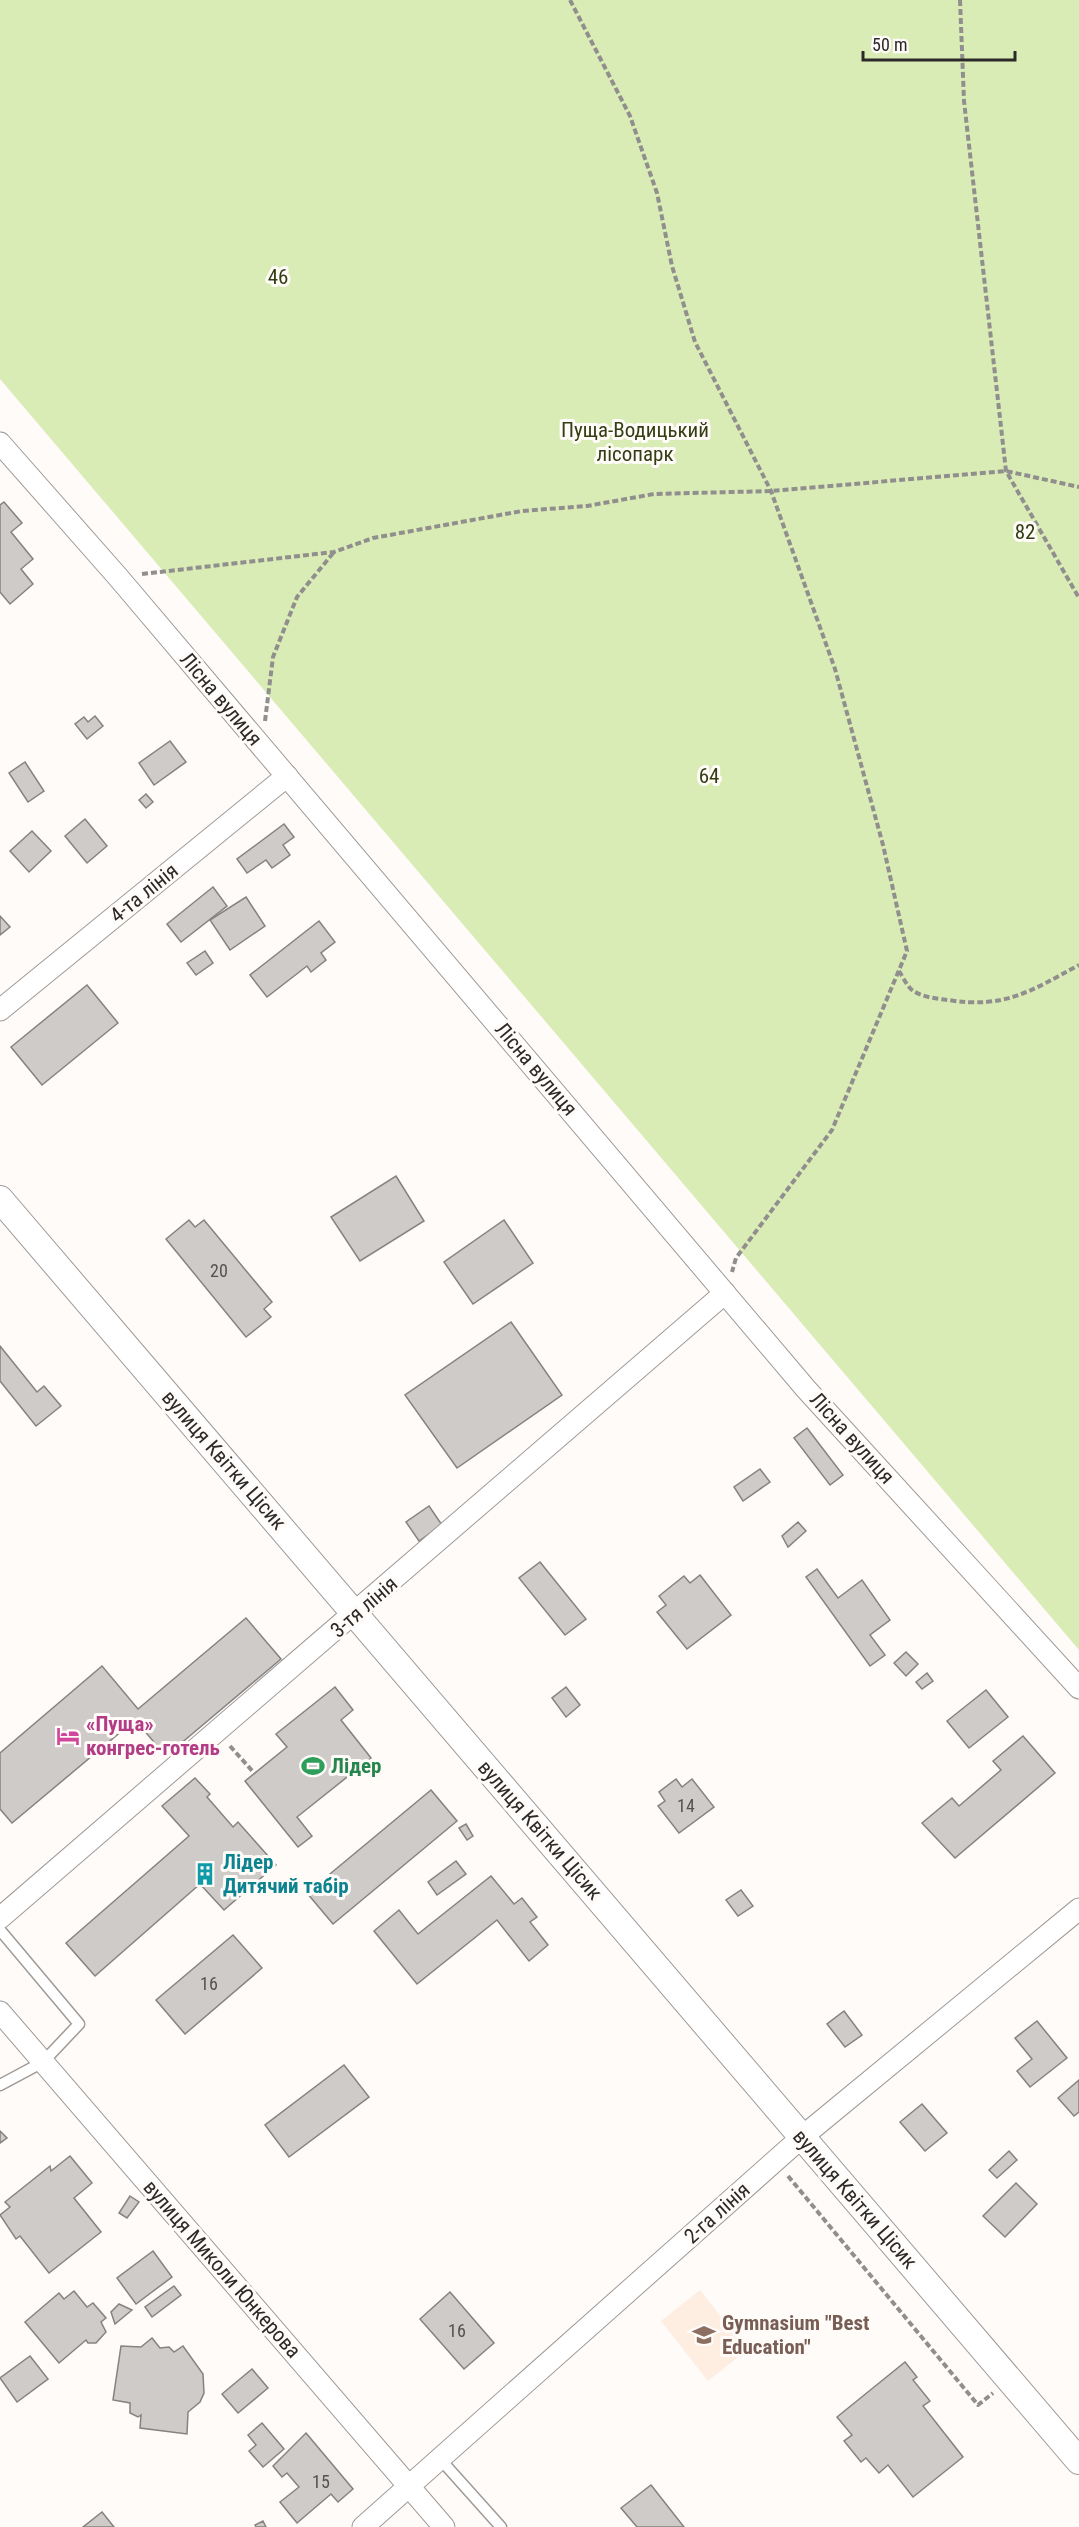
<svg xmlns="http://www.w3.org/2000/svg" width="1079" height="2527" font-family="'Roboto Condensed',sans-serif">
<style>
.education{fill:#feeee2}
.green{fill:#daecb6}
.building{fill:#cfcbc9;stroke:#858280;stroke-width:1.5}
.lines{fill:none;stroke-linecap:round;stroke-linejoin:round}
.service-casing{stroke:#9e9a98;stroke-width:13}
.minor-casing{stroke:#9e9a98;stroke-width:23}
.tertiary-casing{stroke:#9e9a98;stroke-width:28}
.path{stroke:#918f8d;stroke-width:4;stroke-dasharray:6 3;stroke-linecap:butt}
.service{stroke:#fff;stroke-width:10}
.minor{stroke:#fff;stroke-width:21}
.tertiary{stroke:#fff;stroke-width:26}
.labels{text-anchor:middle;stroke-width:6;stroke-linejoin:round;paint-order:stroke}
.number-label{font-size:18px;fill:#545251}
.park-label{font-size:21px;fill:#333e13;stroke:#fefbf8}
.street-label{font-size:21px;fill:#2b2a29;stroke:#fefbf8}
.hotel-label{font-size:21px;font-weight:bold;fill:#b23c85;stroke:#fefbf8;text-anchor:start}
.leisure-label{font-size:21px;font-weight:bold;fill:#27864d;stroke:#fefbf8;text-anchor:start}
.culture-label{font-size:21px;font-weight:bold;fill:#0d838f;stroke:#fefbf8;text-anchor:start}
.education-label{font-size:21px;font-weight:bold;fill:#785e54;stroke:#fefbf8;text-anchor:start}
</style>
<rect width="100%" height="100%" fill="#fefbf8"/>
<polygon class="education" points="700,2290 747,2350 708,2381 661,2321"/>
<polygon class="green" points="0,0 1079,0 1079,1650 0,379"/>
<g class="building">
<polygon points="4,502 22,523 11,532 33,559 21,569 33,584 10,604 0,592 0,505"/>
<polygon points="95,716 103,726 87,739 75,724 84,717 88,722"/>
<polygon points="170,741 186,762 154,785 139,763"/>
<polygon points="25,762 44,791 28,802 9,773"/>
<polygon points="146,794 153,802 146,808 139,800"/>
<polygon points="85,819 107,846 87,863 65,836"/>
<polygon points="284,824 294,837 283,845 290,855 272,868 266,860 247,873 237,859"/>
<polygon points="32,831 51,851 29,872 10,851"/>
<polygon points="213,887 227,906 181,942 167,924"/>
<polygon points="246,897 265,926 230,950 210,920"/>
<polygon points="0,916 10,927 0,935"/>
<polygon points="319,921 335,942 321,953 326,960 311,972 307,966 267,997 250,975"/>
<polygon points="205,951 213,963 196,975 187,963"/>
<polygon points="87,985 118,1023 42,1085 11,1047"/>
<polygon points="396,1176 424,1221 360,1261 331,1217"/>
<polygon points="189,1220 195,1227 204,1220 272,1302 264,1309 271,1317 246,1337 166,1239"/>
<polygon points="504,1220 533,1263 473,1304 444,1262"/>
<polygon points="511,1322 562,1395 457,1468 405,1395"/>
<polygon points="0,1346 37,1392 44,1386 61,1406 36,1426 0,1381"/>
<polygon points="807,1428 843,1475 830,1485 794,1438"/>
<polygon points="760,1469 770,1482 743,1501 734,1487"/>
<polygon points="429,1506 442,1525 419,1541 406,1522"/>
<polygon points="798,1522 806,1531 788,1547 782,1536"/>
<polygon points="540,1562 586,1619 565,1635 519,1578"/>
<polygon points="817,1569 838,1598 862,1580 890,1620 870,1635 885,1655 870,1666 806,1577"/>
<polygon points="700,1575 731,1615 687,1649 657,1612 666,1605 659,1596 684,1576 690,1583"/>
<polygon points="246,1618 281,1659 166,1756 135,1720 12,1823 0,1809 0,1753 102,1666 138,1709"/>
<polygon points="906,1652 918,1664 906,1676 894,1663"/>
<polygon points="927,1673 933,1681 922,1689 916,1682"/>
<polygon points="335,1687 353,1710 341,1720 371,1758 297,1817 312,1836 298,1847 245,1781 287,1747 276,1734"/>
<polygon points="566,1687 580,1705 566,1717 552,1698"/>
<polygon points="986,1690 1008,1717 969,1748 947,1721"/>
<polygon points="1023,1736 1055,1773 955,1858 922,1823 952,1798 959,1806 1001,1770 993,1761"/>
<polygon points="195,1778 210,1794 207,1797 233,1827 238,1822 276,1865 224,1910 200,1884 95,1976 66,1943 189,1836 162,1806"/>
<polygon points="676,1779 682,1787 692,1779 714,1807 679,1833 658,1806 665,1801 659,1792"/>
<polygon points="431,1790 457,1821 333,1924 307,1893"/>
<polygon points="466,1824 473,1836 467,1840 459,1828"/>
<polygon points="456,1861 466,1874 437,1895 428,1882"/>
<polygon points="491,1876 514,1904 522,1898 537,1917 530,1922 548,1945 529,1961 497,1920 417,1984 374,1931 399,1910 418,1934"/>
<polygon points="741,1890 753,1906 738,1916 726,1900"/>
<polygon points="233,1935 262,1968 185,2034 156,2000"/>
<polygon points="844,2011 862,2035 845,2047 827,2024"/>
<polygon points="1037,2021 1067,2058 1030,2087 1017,2071 1032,2059 1015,2038"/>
<polygon points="344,2065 369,2097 289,2157 265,2125"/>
<polygon points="1079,2080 1079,2112 1074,2116 1058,2098"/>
<polygon points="922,2104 947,2133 925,2151 900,2122"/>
<polygon points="0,2131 7,2138 0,2143"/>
<polygon points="1009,2151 1017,2160 997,2178 989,2170"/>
<polygon points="70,2156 92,2183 74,2198 101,2232 49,2273 20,2236 16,2239 0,2215 10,2207 5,2202 50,2166 51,2171"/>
<polygon points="1016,2183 1037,2204 1005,2237 983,2216"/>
<polygon points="130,2196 139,2202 127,2218 119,2213"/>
<polygon points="153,2251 172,2277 136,2304 117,2278"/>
<polygon points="174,2286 181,2295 152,2317 145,2307"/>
<polygon points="74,2291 87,2307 93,2303 106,2318 101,2322 106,2332 96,2343 88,2343 86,2340 59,2363 25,2322 59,2293 64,2299"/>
<polygon points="450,2292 494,2343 464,2369 420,2319"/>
<polygon points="119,2304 132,2310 115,2324 111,2312"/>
<polygon points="152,2338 160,2348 169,2347 174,2352 183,2346 203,2374 204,2393 200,2402 188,2412 187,2434 140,2428 141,2415 138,2417 130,2413 130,2403 113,2400 121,2346 141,2347"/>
<polygon points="30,2356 48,2379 17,2402 0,2378"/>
<polygon points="905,2362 917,2377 913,2380 930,2401 923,2406 963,2457 913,2497 888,2465 879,2473 866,2458 861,2462 844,2441 852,2435 837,2417"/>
<polygon points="252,2369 268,2388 238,2413 222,2394"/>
<polygon points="262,2423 284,2449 263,2467 249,2451 256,2445 248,2435"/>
<polygon points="306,2433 353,2489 338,2502 331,2494 297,2523 280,2502 299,2487 287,2473 282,2477 273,2466"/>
<polygon points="651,2485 684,2527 637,2527 621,2508"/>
<polygon points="102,2512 114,2527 83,2527"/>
<polygon points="263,2521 266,2527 256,2527 255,2525"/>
</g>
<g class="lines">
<g class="service-casing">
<g id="service">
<polyline points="0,1930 79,2024 43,2062 0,2085"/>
<polyline points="441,2460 501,2527"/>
</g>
</g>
<g class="minor-casing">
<g id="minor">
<polyline points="0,443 118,577 806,1389 1079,1688"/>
<polyline points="0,1010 287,776"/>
<polyline points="0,1918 725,1293"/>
<polyline points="0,2012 444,2527"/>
<polyline points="363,2527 802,2137 1079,1909"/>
</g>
</g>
<g class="tertiary-casing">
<polyline id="tertiary" points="0,1199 1079,2461"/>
</g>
<g class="path">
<polyline points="570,0 630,116 657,193 672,266 695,342 771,491 835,669 883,845 907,951 832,1130 736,1258 732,1272"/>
<polyline points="960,0 964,101 1006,471 1079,598"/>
<polyline points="142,574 334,552 373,538 522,511 587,506 654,494 771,491 1006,471 1079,487"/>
<polyline points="265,721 273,657 297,597 334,552"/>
<path d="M 899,971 C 903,977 907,986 912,990 C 921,997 938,999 948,1000 C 1005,1009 1031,991 1079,965"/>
<polyline points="230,1746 255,1774"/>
<polyline points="788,2176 978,2405 993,2393"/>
</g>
<use href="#service" class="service"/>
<use href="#minor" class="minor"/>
<use href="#tertiary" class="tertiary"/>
</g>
<defs>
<g id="hotel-bare" transform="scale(1.8)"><path d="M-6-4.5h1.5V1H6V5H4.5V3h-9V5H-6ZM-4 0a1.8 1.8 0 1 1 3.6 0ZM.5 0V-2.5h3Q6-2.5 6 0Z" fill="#d1479c" stroke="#fefbf8" stroke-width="2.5" paint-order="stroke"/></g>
<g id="stadium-bare" transform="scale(1.8)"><path d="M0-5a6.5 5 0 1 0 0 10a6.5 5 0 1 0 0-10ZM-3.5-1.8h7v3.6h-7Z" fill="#2e9e5b" stroke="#fefbf8" stroke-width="2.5" paint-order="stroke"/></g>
<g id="building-bare" transform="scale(1.8)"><path d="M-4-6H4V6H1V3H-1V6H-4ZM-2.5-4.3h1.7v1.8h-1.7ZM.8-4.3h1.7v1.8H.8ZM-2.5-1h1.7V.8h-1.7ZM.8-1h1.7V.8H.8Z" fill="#0f9aa8" stroke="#fefbf8" stroke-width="2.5" paint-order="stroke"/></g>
<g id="school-bare" transform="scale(1.8)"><path d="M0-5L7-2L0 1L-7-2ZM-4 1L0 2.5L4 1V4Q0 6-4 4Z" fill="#8d6e63" stroke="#fefbf8" stroke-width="2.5" paint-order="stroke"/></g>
</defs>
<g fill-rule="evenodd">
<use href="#hotel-bare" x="68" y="1736"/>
<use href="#stadium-bare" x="313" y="1766"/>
<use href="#building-bare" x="205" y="1874"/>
<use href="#school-bare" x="704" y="2335"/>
</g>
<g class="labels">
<g class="number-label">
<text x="219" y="1277">20</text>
<text x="686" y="1812">14</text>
<text x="209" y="1990">16</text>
<text x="457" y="2337">16</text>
<text x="321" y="2488">15</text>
</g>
<g class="park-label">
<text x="278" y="284">46</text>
<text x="635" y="437">Пуща-Водицький<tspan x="635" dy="24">лісопарк</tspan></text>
<text x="1025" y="539">82</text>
<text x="709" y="783">64</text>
</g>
<g class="street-label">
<text transform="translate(221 699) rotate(50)" y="7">Лісна вулиця</text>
<text transform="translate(144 893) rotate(-39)" y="7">4-та лінія</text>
<text transform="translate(536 1069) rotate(50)" y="7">Лісна вулиця</text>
<text transform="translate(852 1438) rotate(48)" y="7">Лісна вулиця</text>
<text transform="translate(224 1460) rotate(49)" y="7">вулиця Квітки Цісик</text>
<text transform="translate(364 1607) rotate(-41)" y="7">3-тя лінія</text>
<text transform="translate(540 1830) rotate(49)" y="7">вулиця Квітки Цісик</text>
<text transform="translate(855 2199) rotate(49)" y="7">вулиця Квітки Цісик</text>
<text transform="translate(717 2213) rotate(-42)" y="7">2-га лінія</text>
<text transform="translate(222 2269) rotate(49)" y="7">вулиця Миколи Юнкерова</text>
</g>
<g class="hotel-label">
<text x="86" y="1731">«Пуща»<tspan x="86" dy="24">конгрес-готель</tspan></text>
</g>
<g class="leisure-label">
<text x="331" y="1773">Лідер</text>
</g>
<g class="culture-label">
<text x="223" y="1869">Лідер<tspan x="223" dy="24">Дитячий табір</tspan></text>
</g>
<g class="education-label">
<text x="722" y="2330">Gymnasium "Best<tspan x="722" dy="24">Education"</tspan></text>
</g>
</g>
<path d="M863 51v9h152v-9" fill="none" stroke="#2b2a29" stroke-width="3"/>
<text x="872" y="51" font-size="18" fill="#2b2a29" stroke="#fefbf8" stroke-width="4.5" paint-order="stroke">50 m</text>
</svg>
